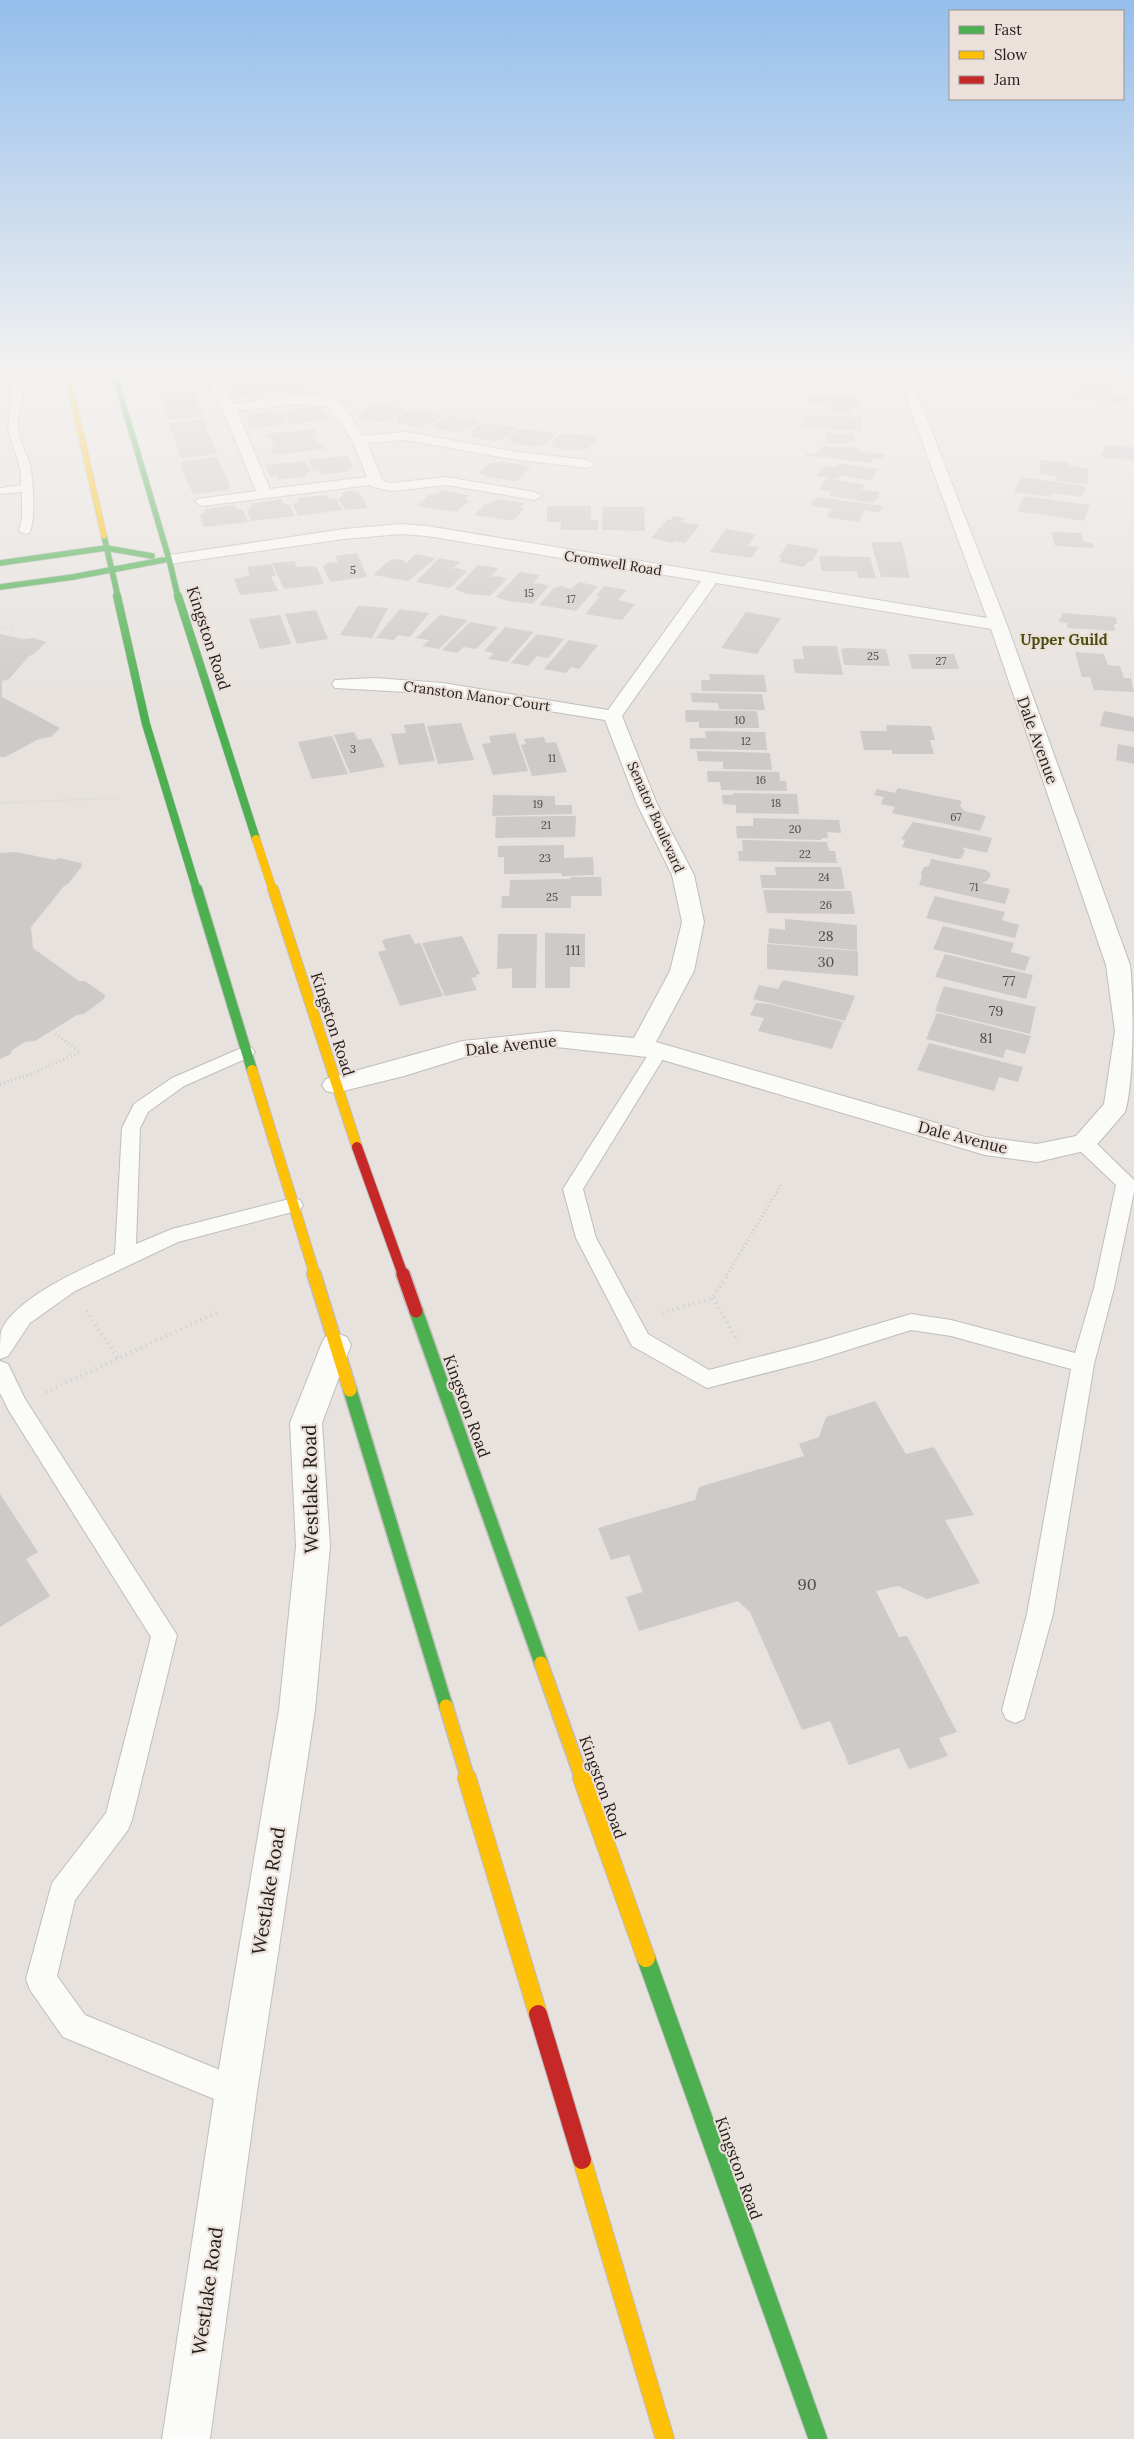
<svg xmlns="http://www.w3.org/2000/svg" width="1134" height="2439" font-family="Lora,serif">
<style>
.built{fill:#e0d4cd}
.building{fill:#cecaca}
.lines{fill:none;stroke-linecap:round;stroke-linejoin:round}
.lane-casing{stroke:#c1bdba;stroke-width:2}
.street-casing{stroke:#c1bdba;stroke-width:2}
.fast-far4-casing{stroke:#c1bdba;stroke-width:7}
.fast-far3-casing{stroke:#c1bdba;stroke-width:9}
.fast-far2-casing{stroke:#c1bdba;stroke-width:12}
.fast-far1-casing{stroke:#c1bdba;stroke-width:16}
.fast-casing{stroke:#c1bdba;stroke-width:20}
.slow-far4-casing{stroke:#c1bdba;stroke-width:7}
.slow-far3-casing{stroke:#c1bdba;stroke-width:9}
.slow-far2-casing{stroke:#c1bdba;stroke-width:12}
.slow-far1-casing{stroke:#c1bdba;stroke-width:16}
.slow-casing{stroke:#c1bdba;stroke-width:20}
.jam-far2-casing{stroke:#c1bdba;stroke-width:12}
.jam-far1-casing{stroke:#c1bdba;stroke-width:16}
.jam-casing{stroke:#c1bdba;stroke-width:20}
.path-far2{stroke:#cecdcb;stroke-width:2;stroke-dasharray:0.5 2;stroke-linecap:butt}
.path-far1{stroke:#cecdcb;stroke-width:3;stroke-dasharray:1 3;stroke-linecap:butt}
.path{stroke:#cecdcb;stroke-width:4;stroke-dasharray:1 4.5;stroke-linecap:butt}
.lane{fill:#fbfbfa;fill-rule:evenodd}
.street{fill:#fbfbfa;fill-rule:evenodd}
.fast-far4{stroke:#4caf50;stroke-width:5.5}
.fast-far3{stroke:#4caf50;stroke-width:8}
.fast-far2{stroke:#4caf50;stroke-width:10}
.fast-far1{stroke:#4caf50;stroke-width:13}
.fast{stroke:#4caf50;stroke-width:18}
.slow-far4{stroke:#ffc107;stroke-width:5.5}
.slow-far3{stroke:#ffc107;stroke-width:8}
.slow-far2{stroke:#ffc107;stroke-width:10}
.slow-far1{stroke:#ffc107;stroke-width:13}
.slow{stroke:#ffc107;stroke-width:18}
.jam-far2{stroke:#c62828;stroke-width:10}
.jam-far1{stroke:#c62828;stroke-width:13}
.jam{stroke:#c62828;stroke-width:18}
.labels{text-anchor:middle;stroke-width:4.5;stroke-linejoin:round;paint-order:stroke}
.far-number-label{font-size:11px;fill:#4e4a48}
.far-street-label{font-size:14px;fill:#211d1b;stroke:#ebe1da}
.number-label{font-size:14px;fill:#4e4a48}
.far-neighbourhood-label{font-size:15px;font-weight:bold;fill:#4b4e11;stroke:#ebe1da}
.street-label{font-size:16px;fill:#211d1b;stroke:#ebe1da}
.near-number-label{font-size:16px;fill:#4e4a48}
.near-street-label{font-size:19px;fill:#211d1b;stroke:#ebe1da}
</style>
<rect width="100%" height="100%" fill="#e7e2de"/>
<polygon class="built" points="137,373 285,373 142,388"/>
<g class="building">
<polygon points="189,373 224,373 224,375 192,377"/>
<polygon points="662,373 689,373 690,380 663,380"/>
<polygon points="735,373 774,373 776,381 751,381 750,377 736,377"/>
<polygon points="787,373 821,373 837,375 830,386 782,381"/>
<polygon points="306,379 311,389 278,393 273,383"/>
<polygon points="1071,379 1115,384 1112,394 1126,396 1123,404 1069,397 1071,392 1085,391 1086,387 1068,385"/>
<polygon points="266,383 271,393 237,397 232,387"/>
<polygon points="191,389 203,414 202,417 169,420 163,401 160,401 160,393"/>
<polygon points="809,395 859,397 861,409 853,409 854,414 830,413 830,405 809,405"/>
<polygon points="371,404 401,408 405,409 393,418 382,422 358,418 361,416 359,414"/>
<polygon points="316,407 317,410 323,410 328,420 290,424 286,414 291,413 289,410"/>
<polygon points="408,410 438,413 443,415 431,424 420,427 395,423 399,421 396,419"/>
<polygon points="277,411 278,415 283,414 288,424 250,428 245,418 251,417 250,414"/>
<polygon points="447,415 457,417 481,420 469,429 464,429 460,432 435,429 438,426 434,425"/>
<polygon points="804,415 863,417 861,431 801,427"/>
<polygon points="202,419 205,421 208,429 206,429 217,452 215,452 216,454 181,458 172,431 170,431 170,423"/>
<polygon points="481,423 512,426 517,428 507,437 495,441 470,437 473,434 471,432"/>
<polygon points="315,429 318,434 313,435 318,444 322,443 325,449 274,455 271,447 275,447 266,434"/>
<polygon points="519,429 527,429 556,434 546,444 535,447 509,443 512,440 509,438"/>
<polygon points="561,433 593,436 598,438 588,448 577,451 551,447 554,444 551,442"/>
<polygon points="825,433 853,434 855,441 848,441 849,444 824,443 827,441"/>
<polygon points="1103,445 1134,447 1134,460 1103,458 1101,453 1104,453"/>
<polygon points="823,446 859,448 858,452 886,454 884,459 874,458 871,463 805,455 806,453 817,454"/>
<polygon points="347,456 354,467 348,468 350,471 321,475 319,471 314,472 308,460"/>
<polygon points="217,457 231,487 228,487 229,490 193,494 180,465 182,465 181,461"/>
<polygon points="1041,460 1070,462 1070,466 1088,468 1088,484 1055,481 1056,476 1040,474"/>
<polygon points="305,461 311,472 306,472 308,476 278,480 276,476 271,477 265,465"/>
<polygon points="504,462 531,466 520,479 515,481 489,477 478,473 489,463"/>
<polygon points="839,463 879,469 871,480 840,476 838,479 816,476 825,466 836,467"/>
<polygon points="1021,477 1086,486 1082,497 1052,493 1050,497 1014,492"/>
<polygon points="827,478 865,485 862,490 880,492 878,495 880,496 874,503 829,496 832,492 819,489"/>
<polygon points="441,490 469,495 465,498 469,501 456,512 417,506 429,495 437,494"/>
<polygon points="348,491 358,491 368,508 345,510 338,499 343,496 342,493"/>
<polygon points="326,495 329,498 336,499 342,510 298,516 293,504 299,501 297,498"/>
<polygon points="1024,496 1090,505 1084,521 1017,511"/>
<polygon points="818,497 883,506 879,513 865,510 859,522 827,517 832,509 812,506 813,504 811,504"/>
<polygon points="281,499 283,503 290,505 295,516 251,521 247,510 252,507 251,504"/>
<polygon points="496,499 524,503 520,507 524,509 513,521 474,515 485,504 493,502"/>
<polygon points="234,505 236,509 243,510 248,522 204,527 200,515 205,512 204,509"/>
<polygon points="547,506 591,506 591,520 598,520 598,530 561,530 561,522 547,522"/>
<polygon points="603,507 644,507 645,531 602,530"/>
<polygon points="673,516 685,518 681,522 700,525 685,543 675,541 673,543 651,538 668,519 671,520"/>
<polygon points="726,529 756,534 748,546 759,547 752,558 710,552"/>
<polygon points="1051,532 1081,533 1084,542 1092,543 1094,548 1055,546"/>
<polygon points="871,542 902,542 910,578 881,577"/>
<polygon points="788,544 819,549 811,562 808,562 804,567 779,562 782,558 778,558"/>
<polygon points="357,553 367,577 330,582 323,566 329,562 338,563 335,556"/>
<polygon points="416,554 436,558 408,581 373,575 391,559 405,560 405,564"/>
<polygon points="819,556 870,557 876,578 858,578 857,571 822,571"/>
<polygon points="439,558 461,562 452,569 457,568 467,571 450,588 416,582"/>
<polygon points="295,561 296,567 310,566 317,568 324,584 284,589 272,563"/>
<polygon points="271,564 276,575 271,576 278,591 240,595 234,579 250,575 247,567"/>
<polygon points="478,565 498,568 491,577 498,576 507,579 490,596 466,594 455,589"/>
<polygon points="520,572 540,575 533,584 539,583 549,586 533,604 508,601 496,597"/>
<polygon points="579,582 598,586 576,611 539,605 554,588 561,586 571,589"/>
<polygon points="604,586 627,590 618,600 635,604 622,620 585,614 600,596 596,596"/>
<polygon points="358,606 388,608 372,638 340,635"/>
<polygon points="400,609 429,613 410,637 398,635 394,640 376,638"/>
<polygon points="316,610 328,639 297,644 285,614"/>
<polygon points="746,612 781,618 757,654 721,648"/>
<polygon points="1062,613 1116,617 1117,624 1114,624 1115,631 1067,628 1067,623 1059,622 1059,618 1062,618"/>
<polygon points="280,615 291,644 260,649 249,619"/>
<polygon points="440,615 468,620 439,649 422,646 429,640 416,638"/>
<polygon points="470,622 498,627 476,649 463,647 457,653 442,650"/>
<polygon points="505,627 534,632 507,662 488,659 494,653 484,651"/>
<polygon points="0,634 23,639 33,638 46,642 34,654 29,656 9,679 2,681 2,697 60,728 51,737 39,739 5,757 0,757"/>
<polygon points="537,634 564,639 548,658 537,656 528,666 511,663"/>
<polygon points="569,640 598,645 579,669 571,667 566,673 544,669"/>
<polygon points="802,646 837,646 843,675 795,673 793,659 804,659"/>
<polygon points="846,648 886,649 890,666 844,665 841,649"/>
<polygon points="1075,652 1104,654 1108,665 1120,666 1124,678 1131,678 1134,692 1094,690 1090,677 1082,677"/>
<polygon points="908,654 954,654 959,669 912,669"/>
<polygon points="709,674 764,675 767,692 702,691 701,680 710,680"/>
<polygon points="691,693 762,694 765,710 719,709 718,703 692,702"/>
<polygon points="685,710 757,711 759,728 699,728 699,722 686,722"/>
<polygon points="1104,711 1134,717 1134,732 1100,726"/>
<polygon points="424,723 435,761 399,765 391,734 406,733 404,725"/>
<polygon points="461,723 474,760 438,764 427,726"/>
<polygon points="886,725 931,726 935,740 930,740 934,754 892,754 892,750 864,750 860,731 887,731"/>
<polygon points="705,731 765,732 767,750 690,749 690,738 706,738"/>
<polygon points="354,732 358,740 371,738 385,767 350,773 334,735"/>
<polygon points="515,733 528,771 493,775 482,744 491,743 489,736"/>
<polygon points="332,736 348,774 312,779 298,742"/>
<polygon points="544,737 546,743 556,742 567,772 532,776 521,745 526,744 524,739"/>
<polygon points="1118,744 1134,747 1134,764 1116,760"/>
<polygon points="697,751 770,753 772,770 723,769 723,762 698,761"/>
<polygon points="707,771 779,772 780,781 786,781 787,791 721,790 720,782 708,782"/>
<polygon points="898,788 962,801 960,806 965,811 986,816 980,831 892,813 895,807 881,804 884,797 874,795 877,789 895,793"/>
<polygon points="733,793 797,794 799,814 736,813 736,805 723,804 722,795 733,795"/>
<polygon points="493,795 555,796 555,805 572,805 572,814 492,816"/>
<polygon points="562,816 576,816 575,837 495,838 496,817"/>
<polygon points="753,818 839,820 841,833 827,832 828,838 821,838 821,840 737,838 736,826 753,826"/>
<polygon points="913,822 955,830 992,838 987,853 961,847 965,850 962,858 957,859 902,847 905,840 901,839"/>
<polygon points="742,840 827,842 829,851 835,851 837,863 739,861 738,851 743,851"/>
<polygon points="564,845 564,858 593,857 594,875 562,876 561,873 504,874 504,857 498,857 498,846"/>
<polygon points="16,852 55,860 60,858 81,863 82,866 69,883 64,886 31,927 33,948 79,981 85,981 105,995 104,999 84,1014 77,1015 35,1041 25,1042 12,1050 11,1054 0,1059 0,853"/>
<polygon points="931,859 986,870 991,874 988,880 982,883 1010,889 1005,904 919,885 922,877 921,873 924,867 929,866"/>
<polygon points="775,867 841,867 845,889 762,888 760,875 776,875"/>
<polygon points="570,877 601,877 602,896 571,896 571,908 501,908 502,896 509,896 510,880 570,879"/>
<polygon points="763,890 851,891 855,914 767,913"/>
<polygon points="935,896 1005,912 1002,920 1019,925 1015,938 926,918"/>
<polygon points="785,919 857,925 857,950 768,943 769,928 785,930"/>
<polygon points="943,926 1014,943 1011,952 1030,957 1025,971 933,949"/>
<polygon points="545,933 585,934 585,967 570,967 570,988 545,988"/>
<polygon points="410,934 415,944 420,943 443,996 400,1006 378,952 386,950 382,941 385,939"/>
<polygon points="498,934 537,934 536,988 512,988 512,968 497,969"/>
<polygon points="462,936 480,974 476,975 477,977 471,978 477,990 445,996 422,943"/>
<polygon points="767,944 858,951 858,976 767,969"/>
<polygon points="945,954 1033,975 1026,999 935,977"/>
<polygon points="783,980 855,996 845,1021 753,999 759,985 778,989"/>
<polygon points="944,986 1036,1007 1030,1034 935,1011"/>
<polygon points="756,1003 769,1004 843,1022 832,1049 758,1031 764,1018 750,1015"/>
<polygon points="937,1013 1031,1036 1025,1054 1006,1049 1003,1058 926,1039"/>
<polygon points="929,1043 1023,1067 1018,1082 999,1077 994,1091 917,1070"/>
<polygon points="875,1401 906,1454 934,1447 974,1515 945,1520 980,1583 927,1599 898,1586 876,1591 899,1637 907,1636 957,1732 939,1738 948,1756 909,1769 899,1748 849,1765 830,1721 802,1730 750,1612 738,1601 639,1631 626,1597 643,1592 629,1555 611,1560 598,1528 695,1500 699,1487 804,1456 799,1444 819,1437 826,1417"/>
<polygon points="0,1494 38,1552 26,1559 50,1596 0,1627"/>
</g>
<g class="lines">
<g class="lane-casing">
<g id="lane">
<path d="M 0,373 L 15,375 C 30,393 17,407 18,427 C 19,440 26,452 30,465 C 33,478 36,522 29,533 L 25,534 L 19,531 L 22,519 L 22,492 L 0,494 L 0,488 L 21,485 L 21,471 L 8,429 L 13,389 L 8,379 Z"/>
<polygon points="163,373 180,373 176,376"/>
<polygon points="659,1045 665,1047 668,1051 583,1189 596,1238 648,1334 709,1370 816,1342 911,1314 951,1320 1075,1353 1094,1288 1116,1185 1077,1148 1074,1143 1077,1138 1084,1136 1091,1138 1134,1180 1134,1192 1114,1288 1094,1364 1053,1614 1024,1719 1015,1723 1006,1719 1002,1710 1027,1614 1071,1369 951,1336 911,1330 816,1360 707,1388 632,1346 576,1238 563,1189 653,1047"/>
<path d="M 246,1046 L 252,1048 L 255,1052 L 252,1056 L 184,1086 L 148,1112 L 140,1128 L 136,1244 L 172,1229 L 293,1198 L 300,1200 L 303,1205 L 300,1210 L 178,1242 L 75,1291 L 30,1323 L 8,1356 L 0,1359 C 0,1351 0,1338 1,1331 C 16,1297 82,1269 115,1254 L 122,1128 L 134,1104 L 172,1078 Z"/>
<polygon points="0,1361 8,1364 25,1399 177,1635 132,1820 128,1830 75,1900 57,1976 85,2015 247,2081 252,2092 247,2103 236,2108 63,2037 30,1990 26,1979 52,1883 106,1813 151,1637 9,1411 0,1393"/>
</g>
</g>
<g class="street-casing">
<g id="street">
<path d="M 897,373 L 909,373 L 1007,625 L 1130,965 C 1134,997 1134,1085 1125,1112 L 1093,1149 L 1037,1162 L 985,1155 L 656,1058 L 556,1047 L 465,1057 L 404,1076 L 335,1093 L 326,1091 L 322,1085 L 326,1079 L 463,1041 L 556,1031 L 634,1038 L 670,971 L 682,922 L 672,875 L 637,804 L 605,720 L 443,694 L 335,688 L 332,684 L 335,680 L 375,678 L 443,683 L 608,710 L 701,581 L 427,536 L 401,534 L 344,539 L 169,564 L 161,559 L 163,556 L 344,529 L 401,524 L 427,526 L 987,618 ZM 716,583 L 991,629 L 1106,965 L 1115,1031 L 1104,1104 L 1076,1136 L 1037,1144 L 985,1137 L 656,1042 L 694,971 L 704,922 L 694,875 L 657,804 L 622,716 Z"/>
<path d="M 215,379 L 220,380 L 233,404 C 257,401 318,389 338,401 C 345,405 357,427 363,436 L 406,432 L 511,451 L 588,460 L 595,464 L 588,468 L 511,459 L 406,440 L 367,443 L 383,481 L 392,483 L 446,477 L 535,492 L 542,496 L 535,500 L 446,485 L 392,491 L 372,487 L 370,485 L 202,506 L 195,502 L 197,499 L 256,491 L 222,408 L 209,383 ZM 299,404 L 329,407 L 352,440 L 367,477 L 270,489 L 237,411 Z"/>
<polygon points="336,1333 347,1337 351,1345 322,1423 330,1546 315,1710 257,2092 210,2439 162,2439 215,2092 279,1710 296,1546 290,1423 321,1345 325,1337"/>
</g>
</g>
<g class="fast-far4-casing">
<g id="fast-far4">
<polyline points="114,373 169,559 178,597"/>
<polyline points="104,536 118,597"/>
<polyline points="0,563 106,548 152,556"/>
<polyline points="0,587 73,577 169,559"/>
</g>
</g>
<g class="fast-far3-casing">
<g id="fast-far3">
<polyline points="117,596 146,724 197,891"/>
<polyline points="178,596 256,839"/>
</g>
</g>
<g class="fast-far2-casing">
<polyline id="fast-far2" points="197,889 252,1070"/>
</g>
<g class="fast-far1-casing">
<g id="fast-far1">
<polyline points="416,1311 541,1663"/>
<polyline points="350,1390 446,1706"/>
</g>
</g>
<g class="fast-casing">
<polyline id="fast" points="646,1958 818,2439"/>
</g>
<g class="slow-far4-casing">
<polyline id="slow-far4" points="67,373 104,536"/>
</g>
<g class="slow-far3-casing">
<polyline id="slow-far3" points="256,839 273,891"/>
</g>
<g class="slow-far2-casing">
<g id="slow-far2">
<polyline points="273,889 357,1147"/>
<polyline points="252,1070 315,1275"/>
</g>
</g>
<g class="slow-far1-casing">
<g id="slow-far1">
<polyline points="314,1274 350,1390"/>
<polyline points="541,1663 582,1779"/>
<polyline points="446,1706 468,1779"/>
</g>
</g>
<g class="slow-casing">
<g id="slow">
<polyline points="467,1778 538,2014"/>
<polyline points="582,1778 646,1958"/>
<polyline points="582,2160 665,2439"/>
</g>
</g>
<g class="jam-far2-casing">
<polyline id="jam-far2" points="357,1147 403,1275"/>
</g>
<g class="jam-far1-casing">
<polyline id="jam-far1" points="403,1274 416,1311"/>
</g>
<g class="jam-casing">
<polyline id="jam" points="538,2014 582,2160"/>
</g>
<g class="path-far2">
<polyline points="0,628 10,629 22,616"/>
<polyline points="0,803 118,798"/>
</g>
<g class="path-far1">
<polyline points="0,1084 29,1075 80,1052 53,1032"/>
<polyline points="727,1275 781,1185"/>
</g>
<g class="path">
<polyline points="713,1298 738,1341"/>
<polyline points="86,1311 118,1358"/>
<polyline points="662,1313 713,1298 728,1274"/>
<polyline points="46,1392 218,1312"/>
</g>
<use href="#lane" class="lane"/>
<use href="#street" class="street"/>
<use href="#fast-far4" class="fast-far4"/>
<use href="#fast-far3" class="fast-far3"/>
<use href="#fast-far2" class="fast-far2"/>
<use href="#fast-far1" class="fast-far1"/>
<use href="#fast" class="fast"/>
<use href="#slow-far4" class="slow-far4"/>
<use href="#slow-far3" class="slow-far3"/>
<use href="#slow-far2" class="slow-far2"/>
<use href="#slow-far1" class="slow-far1"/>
<use href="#slow" class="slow"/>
<use href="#jam-far2" class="jam-far2"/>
<use href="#jam-far1" class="jam-far1"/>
<use href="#jam" class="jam"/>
</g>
<linearGradient id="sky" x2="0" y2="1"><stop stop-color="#94beec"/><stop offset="0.52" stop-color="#f4f2f0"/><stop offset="1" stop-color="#f4f2f0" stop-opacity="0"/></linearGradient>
<rect width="1134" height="715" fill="url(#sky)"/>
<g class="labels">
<g class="far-number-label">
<text x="353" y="574">5</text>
<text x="529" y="597">15</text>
<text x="571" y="603">17</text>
<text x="873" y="660">25</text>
<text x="941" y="665">27</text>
<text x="740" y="724">10</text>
<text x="746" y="745">12</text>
<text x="353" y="753">3</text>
<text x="552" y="762">11</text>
<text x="761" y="784">16</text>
<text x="776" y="807">18</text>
<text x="538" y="808">19</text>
<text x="956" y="821">67</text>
<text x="546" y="829">21</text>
<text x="795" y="833">20</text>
<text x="805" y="858">22</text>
<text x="545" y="862">23</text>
<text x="824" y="881">24</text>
<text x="974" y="891">71</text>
<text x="552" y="901">25</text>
<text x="826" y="909">26</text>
</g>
<g class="far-street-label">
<text transform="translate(613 563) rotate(9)" y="5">Cromwell Road</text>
<text transform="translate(477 696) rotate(8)" y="5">Cranston Manor Court</text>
<text transform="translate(656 817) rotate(66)" y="5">Senator Boulevard</text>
</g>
<g class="number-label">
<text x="826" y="941">28</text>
<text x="573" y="955">111</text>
<text x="826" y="967">30</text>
<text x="1009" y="986">77</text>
<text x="996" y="1016">79</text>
<text x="986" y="1043">81</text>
</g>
<g class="far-neighbourhood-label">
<text x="1064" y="645">Upper Guild</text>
</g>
<g class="street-label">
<text transform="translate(209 638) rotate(72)" y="6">Kingston Road</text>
<text transform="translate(1038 740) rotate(70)" y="6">Dale Avenue</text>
<text transform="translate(333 1024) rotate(72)" y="6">Kingston Road</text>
<text transform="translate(511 1045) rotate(-6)" y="6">Dale Avenue</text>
<text transform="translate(963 1137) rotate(14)" y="6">Dale Avenue</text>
<text transform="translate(467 1406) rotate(70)" y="6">Kingston Road</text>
<text transform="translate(603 1787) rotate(70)" y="6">Kingston Road</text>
<text transform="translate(739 2168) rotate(70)" y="6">Kingston Road</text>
</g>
<g class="near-number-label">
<text x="807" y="1590">90</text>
</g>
<g class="near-street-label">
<text transform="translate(310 1489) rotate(-91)" y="7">Westlake Road</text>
<text transform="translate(268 1891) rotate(-81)" y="7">Westlake Road</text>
<text transform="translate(207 2291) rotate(-82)" y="7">Westlake Road</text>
</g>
</g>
<rect x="949" y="10" width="175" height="90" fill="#ebe1da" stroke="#9a938e"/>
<rect x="959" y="26" width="25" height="8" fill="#4caf50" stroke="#9a938e"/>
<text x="994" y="35" font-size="15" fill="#211d1b">Fast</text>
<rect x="959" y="51" width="25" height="8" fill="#ffc107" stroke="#9a938e"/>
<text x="994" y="60" font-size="15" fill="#211d1b">Slow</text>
<rect x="959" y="76" width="25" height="8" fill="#c62828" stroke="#9a938e"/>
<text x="994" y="85" font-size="15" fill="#211d1b">Jam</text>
</svg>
